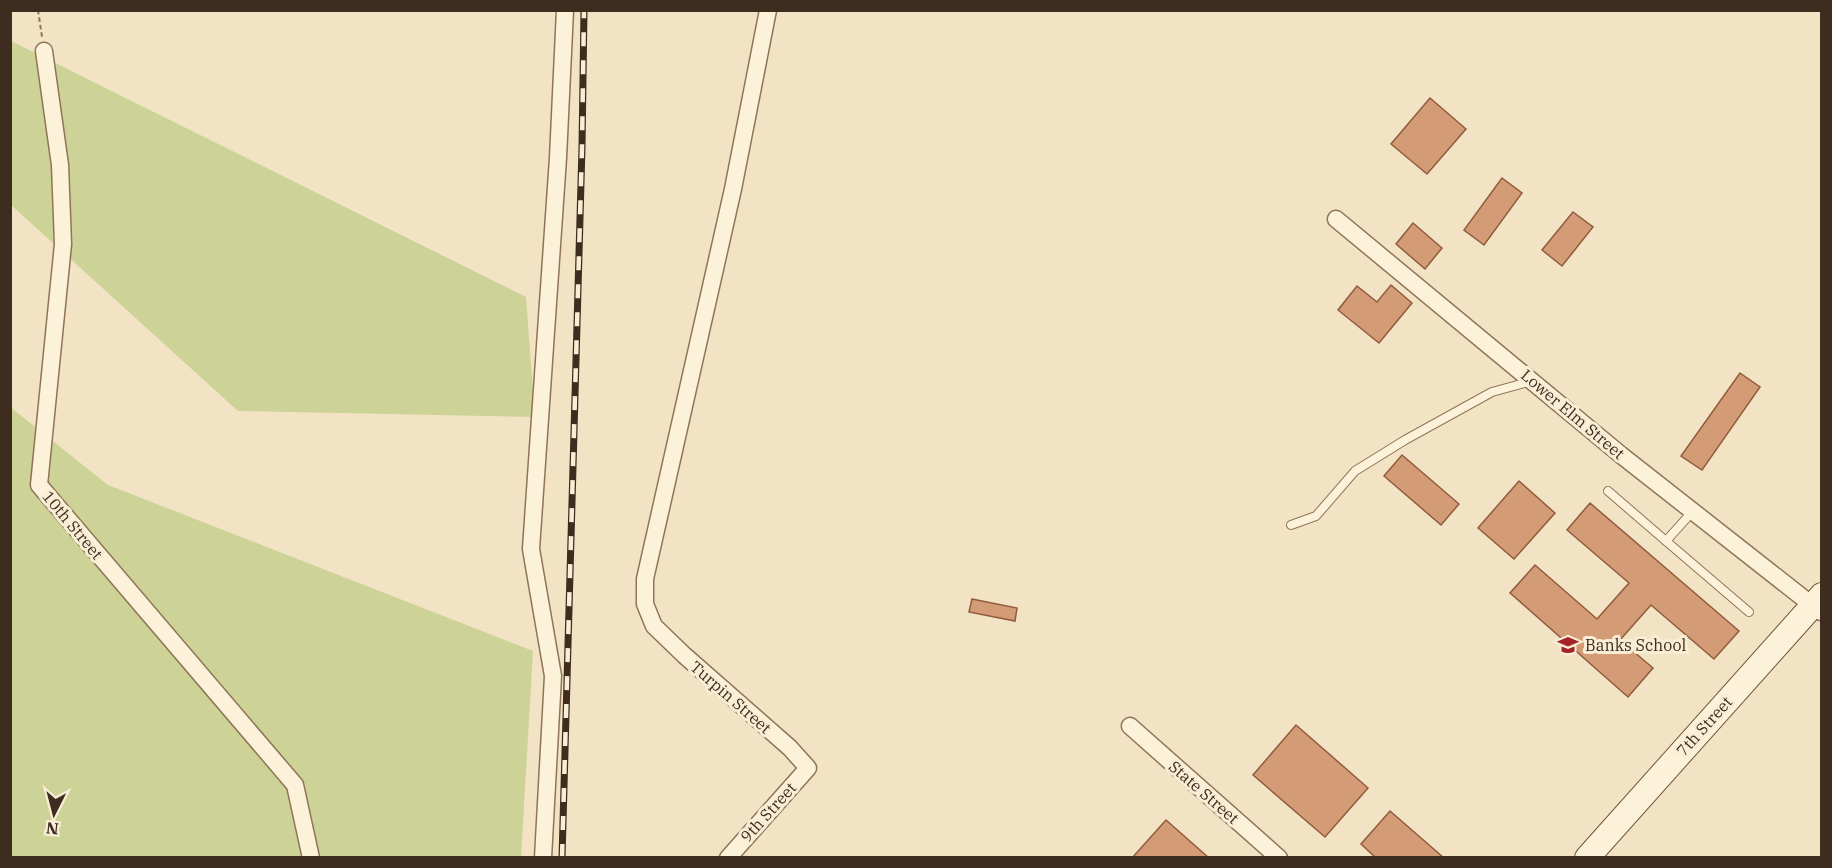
<svg xmlns="http://www.w3.org/2000/svg" width="1832" height="868" font-family="'IBM Plex Serif',serif">
<style>
.green{fill:#cdd297}
.building{fill:#d49b77;stroke:#915b3c;stroke-width:1.5}
.lines{fill:none;stroke-linecap:round;stroke-linejoin:round}
.lane-casing{stroke:#907458;stroke-width:10}
.street-casing{stroke:#907458;stroke-width:19}
.secondary-casing{stroke:#72553c;stroke-width:26}
.path{stroke:#907458;stroke-width:2;stroke-dasharray:4.5 3;stroke-linecap:butt}
.lane{stroke:#fcf1d9;stroke-width:8}
.street{stroke:#fcf1d9;stroke-width:16}
.secondary{stroke:#fcf1d9;stroke-width:24}
.rail-casing{stroke:#3e2d1e;stroke-width:7}
.rail{stroke:#f9eed5;stroke-width:4.5;stroke-dasharray:14;stroke-linecap:butt}
.labels{text-anchor:middle;stroke-width:6;stroke-linejoin:round;paint-order:stroke}
.street-label{font-size:16px;fill:#3e2d1e;stroke:#f9eed5}
.poi-label{font-size:16px;fill:#3e2d1e;stroke:#f9eed5;text-anchor:start}
</style>
<rect width="100%" height="100%" fill="#f2e3c5"/>
<g class="green">
<polygon points="11,41 526,297 535,417 238,411 11,205"/>
<polygon points="10,407 108,485 533,651 521,857 11,857"/>
</g>
<g class="building">
<polygon points="1430,98 1466,129 1427,174 1391,144"/>
<polygon points="1502,178 1522,193 1484,245 1464,230"/>
<polygon points="1573,212 1593,227 1562,266 1542,250"/>
<polygon points="1413,223 1442,248 1425,269 1396,244"/>
<polygon points="1391,285 1412,303 1379,343 1338,310 1357,286 1377,302"/>
<polygon points="1740,373 1760,387 1702,470 1681,456"/>
<polygon points="1402,455 1459,504 1441,525 1384,476"/>
<polygon points="1519,481 1555,513 1514,559 1478,528"/>
<polygon points="1590,503 1739,631 1714,659 1651,605 1620,640 1653,668 1628,697 1510,593 1535,565 1597,619 1629,583 1567,530"/>
<polygon points="972,599 1017,608 1015,621 969,612"/>
<polygon points="1296,725 1368,788 1325,837 1253,775"/>
<polygon points="1390,811 1444,858 1376,858 1361,844"/>
<polygon points="1166,820 1209,858 1132,858"/>
</g>
<g class="lines">
<g class="lane-casing">
<g id="lane">
<polyline points="1608,491 1666,541"/>
<polyline points="1693,511 1666,541 1749,612"/>
<polyline points="1291,525 1316,516 1355,471 1405,440 1492,392 1532,381"/>
</g>
</g>
<g class="street-casing">
<g id="street">
<polyline points="44,51 60,165 63,244 39,485 295,785 311,858"/>
<polyline points="1336,219 1621,455 1821,612"/>
<polyline points="1130,726 1279,858"/>
<polyline points="543,858 553,676 531,549 558,158 565,10"/>
<polyline points="728,858 808,768 790,748 684,655 654,626 645,604 645,579 733,189 768,10"/>
</g>
</g>
<g class="secondary-casing">
<polyline id="secondary" points="1587,858 1822,595"/>
</g>
<polyline class="path" points="38,10 42,37"/>
<use href="#lane" class="lane"/>
<use href="#street" class="street"/>
<use href="#secondary" class="secondary"/>
<g class="rail-casing">
<polyline id="rail" points="562,858 582,147 584,10"/>
</g>
<use href="#rail" class="rail"/>
</g>
<defs>
<g id="school-bare" transform="scale(1.62)"><path d="M0-5L7-2L0 1L-7-2ZM-4 1L0 2.5L4 1V4Q0 6-4 4Z" fill="#a52227" stroke="#f9eed5" stroke-width="2.5" paint-order="stroke"/></g>
</defs>
<g fill-rule="evenodd">
<use href="#school-bare" x="1568" y="645"/>
</g>
<g class="labels">
<g class="street-label">
<text transform="translate(1573 414) rotate(40)" y="6">Lower Elm Street</text>
<text transform="translate(73 525) rotate(50)" y="6">10th Street</text>
<text transform="translate(731 697) rotate(41)" y="6">Turpin Street</text>
<text transform="translate(1704 726) rotate(-48)" y="6">7th Street</text>
<text transform="translate(1204 792) rotate(41)" y="6">State Street</text>
<text transform="translate(768 812) rotate(-48)" y="6">9th Street</text>
</g>
<g class="poi-label">
<text x="1585" y="651">Banks School</text>
</g>
</g>
<rect width="1832" height="868" fill="none" stroke="#3e2d1e" stroke-width="24"/>
<g transform="translate(54 814) rotate(186)" stroke="#f9eed5" stroke-width="4.5" paint-order="stroke">
<path d="M0-4.5L10 22L0 15L-10 22Z" fill="#3e2d1e"/>
<text y="-9" font-size="16" font-weight="bold" text-anchor="middle" fill="#3e2d1e">N</text>
</g>
</svg>
